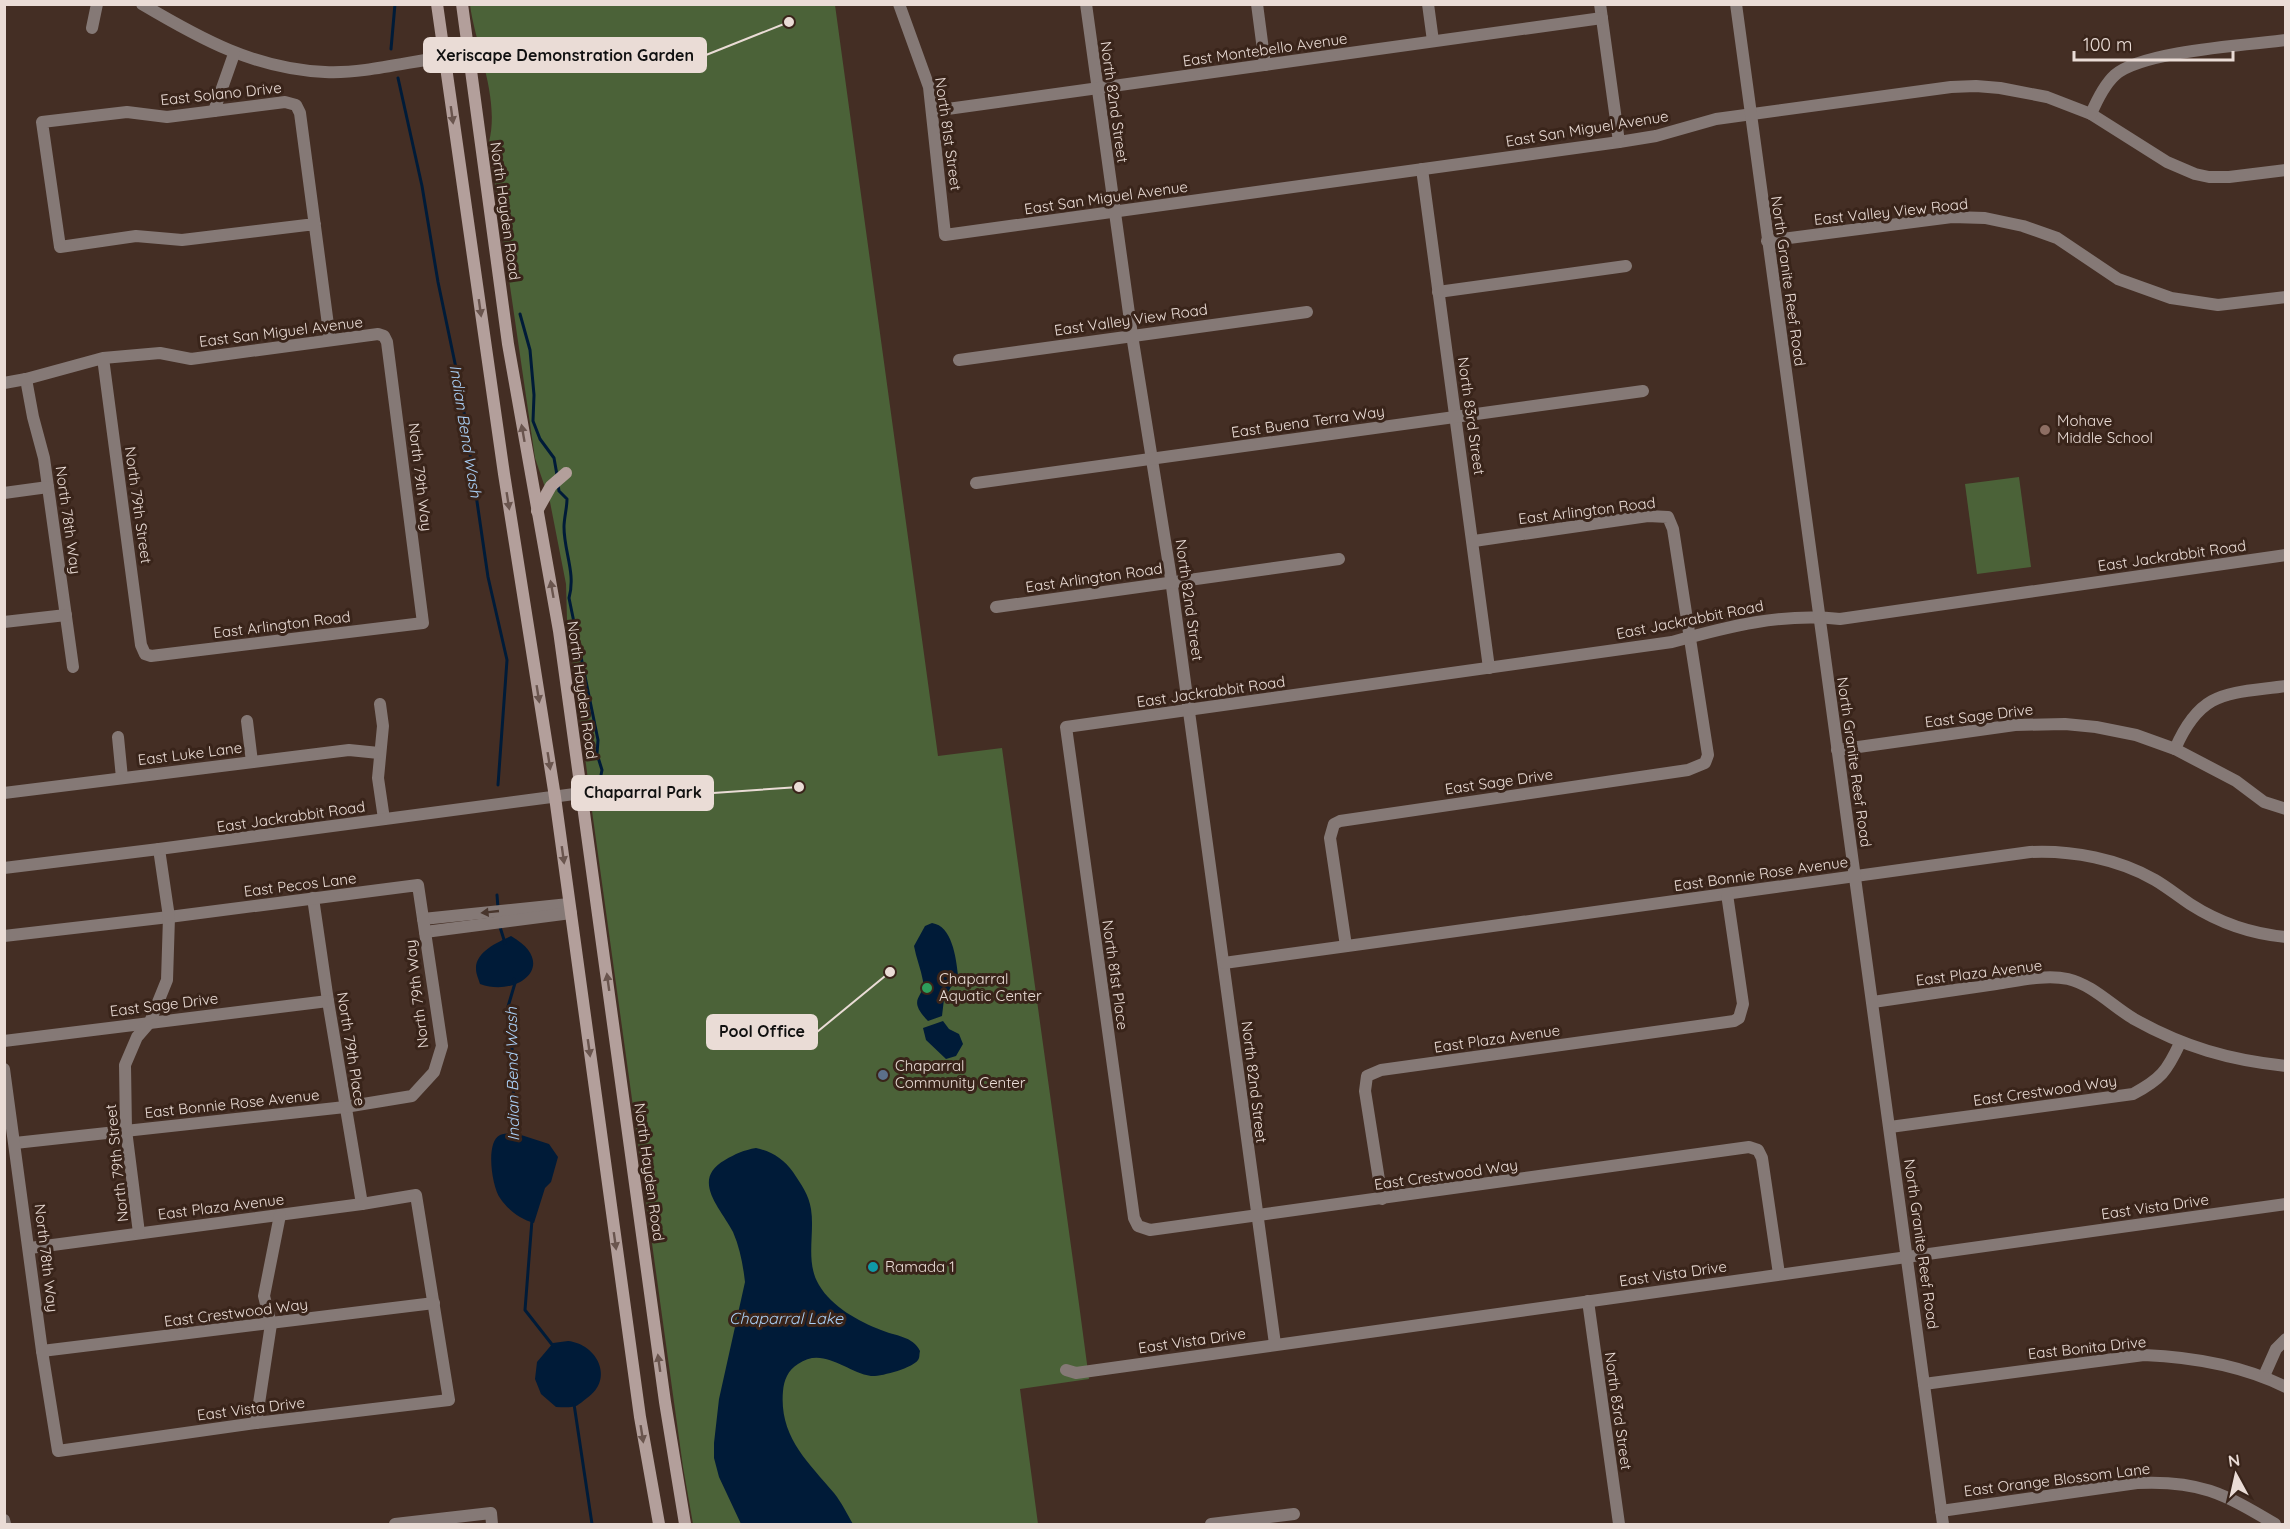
<svg xmlns="http://www.w3.org/2000/svg" width="2290" height="1529" font-family="Quicksand,sans-serif">
<style>
.green{fill:#4b6238}
.water{fill:#001b38}
.lines{fill:none;stroke-linecap:round;stroke-linejoin:round}
.stream{stroke:#001b38;stroke-width:3}
.minor{stroke:#857976;stroke-width:12}
.tertiary{stroke:#857976;stroke-width:12}
.secondary{stroke:#b39f9b;stroke-width:12}
.oneway{fill:#6a554e}
.oneway2{fill:#48352c}
.education-dot{fill:#8d6e63;stroke:#39241a;stroke-width:2}
.leisure-dot{fill:#2e9e5b;stroke:#39241a;stroke-width:2}
.service-dot{fill:#5c6f8a;stroke:#39241a;stroke-width:2}
.culture-dot{fill:#0f9aa8;stroke:#39241a;stroke-width:2}
.labels{text-anchor:middle;stroke-width:6;stroke-linejoin:round;paint-order:stroke}
.street-label{font-size:15px;fill:#eadcd6;stroke:#39241a}
.poi-label{font-size:15px;fill:#eadcd6;stroke:#39241a;text-anchor:start}
.water-label{font-size:16px;font-style:italic;fill:#aad0f7;stroke:#39241a}
.leader{fill:none;stroke:#eadcd6;stroke-width:2}
.callout-dot{fill:#eadcd6;stroke:#39241a;stroke-width:2}
.callout{fill:#eadcd6;stroke:#eadcd6;stroke-width:2}
.callout-label{font-size:16px;text-anchor:middle;font-weight:bold;fill:#111}
</style>
<rect width="100%" height="100%" fill="#442e24"/>
<g class="green">
<path d="M 470,5 L 835,5 L 938,756 L 1002,748 L 1079,1304 L 1089,1379 L 1020,1389 L 1038,1524 L 693,1524 L 683,1467 L 593,818 L 567,619 L 566,584 L 550,502 L 535,458 L 489,142 C 500,98 476,48 470,5 Z"/>
<polygon points="2019,477 2031,567 1977,574 1965,484"/>
</g>
<g class="water">
<path d="M 932,923 C 952,926 956,957 958,975 L 944,999 L 942,1016 L 928,1021 C 905,997 926,998 923,981 C 921,969 916,958 914,946 L 925,926 Z"/>
<path d="M 511,936 C 560,964 518,998 480,984 C 479,980 476,974 476,969 C 475,952 498,942 511,936 Z"/>
<polygon points="943,1021 949,1029 959,1034 963,1044 956,1056 946,1059 926,1040 923,1028"/>
<path d="M 515,1133 L 549,1144 L 558,1157 L 551,1182 L 545,1188 L 534,1223 C 520,1219 508,1210 500,1198 C 492,1187 485,1142 500,1135 C 504,1133 510,1134 515,1133 Z"/>
<path d="M 756,1148 C 771,1151 784,1159 793,1172 C 801,1184 809,1195 811,1209 C 815,1234 805,1262 819,1285 C 832,1307 858,1321 881,1330 C 895,1336 913,1336 920,1351 C 919,1355 920,1357 918,1360 C 913,1368 880,1377 871,1376 C 846,1372 823,1346 798,1364 C 788,1370 784,1380 783,1391 C 779,1436 807,1461 834,1493 C 842,1503 847,1514 853,1524 L 741,1524 L 719,1477 L 714,1458 L 714,1443 L 719,1399 L 745,1282 C 743,1265 740,1248 733,1232 C 721,1208 690,1180 725,1160 C 735,1154 744,1150 756,1148 Z"/>
<path d="M 568,1341 C 597,1344 615,1379 587,1398 C 584,1400 579,1405 576,1406 C 570,1408 562,1407 556,1407 L 541,1394 L 535,1379 L 537,1362 L 553,1343 Z"/>
</g>
<g class="lines">
<g class="stream">
<polyline points="391,49 395,4"/>
<polyline points="398,78 422,186 438,282 461,392 488,577 507,660 498,785"/>
<polyline points="520,314 530,350 534,395 533,421 540,439 554,458 557,475"/>
<path d="M 558,485 L 559,491 L 567,499 C 567,508 564,518 564,527 C 564,552 576,573 569,598 L 598,740 L 597,754 L 602,770 L 601,775"/>
<polyline points="497,895 498,908"/>
<polyline points="500,927 505,943"/>
<polyline points="510,1135 515,1072 507,1010 515,983 514,979"/>
<polyline points="532,1220 525,1310 554,1347"/>
<polyline points="574,1404 592,1524"/>
</g>
<g class="minor">
<path d="M 142,4 C 201,39 255,69 325,72 C 362,74 407,62 444,57"/>
<polyline points="899,4 929,87 945,235 1619,142 1656,136 1716,119 1951,87 1976,86 2000,88 2047,97 2091,114 2167,162 2195,174 2209,177 2229,177 2286,170"/>
<polyline points="1086,4 1132,335 1170,572 1275,1344"/>
<polyline points="1257,4 1265,65"/>
<polyline points="1428,4 1433,41"/>
<polyline points="1600,4 1619,142"/>
<polyline points="92,28 97,4"/>
<polyline points="214,111 234,54"/>
<polyline points="933,111 1602,18"/>
<path d="M 2091,114 C 2097,100 2104,85 2115,75 C 2142,51 2247,45 2286,40"/>
<polyline points="1422,169 1489,668"/>
<polyline points="315,224 182,240 136,236 60,247 42,122 127,112 167,117 285,102 296,105 300,113 330,340"/>
<polyline points="1767,241 1952,217 1985,218 2023,226 2057,238 2118,279 2171,298 2218,305 2286,297"/>
<polyline points="1438,292 1626,266"/>
<polyline points="959,360 1307,312"/>
<polyline points="26,379 33,417 44,458 73,667"/>
<polyline points="4,383 26,379 103,358 160,353 191,359 378,334 384,336 387,342 423,623 151,656 145,654 141,645 103,358"/>
<polyline points="976,483 1643,391"/>
<polyline points="4,493 48,487"/>
<polyline points="996,607 1339,559"/>
<polyline points="4,622 66,615"/>
<polyline points="380,704 383,726 378,778 384,819"/>
<polyline points="247,721 252,762"/>
<polyline points="118,737 122,778"/>
<path d="M 2175,749 C 2201,689 2227,694 2286,686"/>
<polyline points="1837,750 2015,725 2065,724 2096,727 2136,735 2175,749 2236,781 2264,802 2286,809"/>
<polyline points="4,793 349,750 379,753"/>
<polyline points="313,898 328,1001 362,1204"/>
<polyline points="423,919 569,904"/>
<polyline points="425,932 571,913"/>
<polyline points="4,936 169,917 418,885 442,1046 434,1072 412,1096 345,1107 15,1143"/>
<polyline points="1346,946 1330,838 1334,824 1340,821 1688,770 1705,763 1708,755 1673,529 1668,517 1648,516 1474,541"/>
<path d="M 1224,963 L 2030,852 C 2072,850 2119,859 2155,880 C 2167,887 2178,896 2190,904 C 2218,922 2252,934 2286,937"/>
<path d="M 1873,1002 C 1914,996 1955,990 1996,984 C 2018,981 2045,974 2068,979 C 2093,985 2112,1006 2134,1019 C 2184,1047 2229,1060 2286,1066"/>
<polyline points="4,1041 328,1001"/>
<polyline points="4,1069 42,1351 58,1451 256,1423 449,1400 416,1195 362,1204 30,1248"/>
<path d="M 1890,1127 L 2133,1094 C 2161,1079 2167,1071 2180,1043"/>
<polyline points="1382,1199 1365,1091 1367,1076 1381,1070 1734,1021 1739,1018 1743,1004 1727,894"/>
<polyline points="139,1233 126,1130 125,1065 137,1037 150,1022 167,980 169,917 159,849"/>
<path d="M 1779,1274 L 1762,1158 L 1758,1150 L 1749,1147 L 1150,1230 L 1138,1226 L 1134,1218 L 1066,727 L 1672,642 C 1730,626 1781,613 1840,619 L 2286,555"/>
<polyline points="1588,1301 1619,1524"/>
<polyline points="42,1351 434,1303"/>
<polyline points="1066,1370 1076,1373 2286,1204"/>
<polyline points="2264,1376 2276,1349 2286,1339"/>
<path d="M 1924,1384 L 2144,1355 C 2192,1357 2241,1365 2286,1387"/>
<polyline points="256,1423 271,1324 264,1296 280,1215"/>
<path d="M 1941,1511 L 2137,1483 C 2199,1480 2223,1493 2275,1524"/>
<polyline points="4,1520 5,1524"/>
<polyline points="395,1524 491,1513 492,1524"/>
<polyline points="1211,1524 1294,1514"/>
</g>
<g class="tertiary">
<polyline points="1736,4 1943,1524"/>
<polyline points="4,868 159,849 582,793"/>
</g>
<g class="secondary">
<polyline points="437,4 504,474 555,797 640,1417 659,1524"/>
<polyline points="462,4 508,344 559,631 665,1402 685,1524"/>
<polyline points="537,511 551,486 566,473"/>
</g>
</g>
<defs><path id="oneway-solid" d="M-6-.8H1V-3.2L6.5 0L1 3.2V.8H-6Z" transform="scale(1.5)"/></defs>
<g class="oneway">
<use href="#oneway-solid" transform="translate(452 115) rotate(82)"/>
<use href="#oneway-solid" transform="translate(480 308) rotate(82)"/>
<use href="#oneway-solid" transform="translate(523 433) rotate(-100)"/>
<use href="#oneway-solid" transform="translate(508 501) rotate(81)"/>
<use href="#oneway-solid" transform="translate(552 589) rotate(-100)"/>
<use href="#oneway-solid" transform="translate(538 694) rotate(81)"/>
<use href="#oneway-solid" transform="translate(549 761) rotate(81)"/>
<use href="#oneway-solid" transform="translate(563 855) rotate(82)"/>
<use href="#oneway-solid" transform="translate(608 982) rotate(-98)"/>
<use href="#oneway-solid" transform="translate(589 1048) rotate(82)"/>
<use href="#oneway-solid" transform="translate(615 1241) rotate(82)"/>
<use href="#oneway-solid" transform="translate(659 1363) rotate(-98)"/>
<use href="#oneway-solid" transform="translate(642 1434) rotate(81)"/>
</g>
<use class="oneway2" href="#oneway-solid" transform="translate(490 912) rotate(174)"/>
<circle class="education-dot" cx="2045" cy="430" r="6"/>
<circle class="leisure-dot" cx="927" cy="988" r="6"/>
<circle class="service-dot" cx="883" cy="1075" r="6"/>
<circle class="culture-dot" cx="873" cy="1267" r="6"/>
<g class="labels">
<g class="street-label">
<text transform="translate(1265 50) rotate(-8)" y="5">East Montebello Avenue</text>
<text transform="translate(221 94) rotate(-6)" y="5">East Solano Drive</text>
<text transform="translate(1114 102) rotate(82)" y="5">North 82nd Street</text>
<text transform="translate(1587 129) rotate(-9)" y="5">East San Miguel Avenue</text>
<text transform="translate(948 134) rotate(82)" y="5">North 81st Street</text>
<text transform="translate(1106 198) rotate(-8)" y="5">East San Miguel Avenue</text>
<text transform="translate(505 211) rotate(82)" y="5">North Hayden Road</text>
<text transform="translate(1891 212) rotate(-6)" y="5">East Valley View Road</text>
<text transform="translate(1788 281) rotate(82)" y="5">North Granite Reef Road</text>
<text transform="translate(1131 320) rotate(-8)" y="5">East Valley View Road</text>
<text transform="translate(281 332) rotate(-7)" y="5">East San Miguel Avenue</text>
<text transform="translate(1471 416) rotate(82)" y="5">North 83rd Street</text>
<text transform="translate(1308 422) rotate(-8)" y="5">East Buena Terra Way</text>
<text transform="translate(420 477) rotate(83)" y="5">North 79th Way</text>
<text transform="translate(138 505) rotate(82)" y="5">North 79th Street</text>
<text transform="translate(1587 511) rotate(-7)" y="5">East Arlington Road</text>
<text transform="translate(68 520) rotate(82)" y="5">North 78th Way</text>
<text transform="translate(2172 556) rotate(-8)" y="5">East Jackrabbit Road</text>
<text transform="translate(1094 578) rotate(-8)" y="5">East Arlington Road</text>
<text transform="translate(1189 600) rotate(82)" y="5">North 82nd Street</text>
<text transform="translate(1690 620) rotate(-11)" y="5">East Jackrabbit Road</text>
<text transform="translate(282 625) rotate(-7)" y="5">East Arlington Road</text>
<text transform="translate(582 690) rotate(82)" y="5">North Hayden Road</text>
<text transform="translate(1211 692) rotate(-8)" y="5">East Jackrabbit Road</text>
<text transform="translate(1979 716) rotate(-7)" y="5">East Sage Drive</text>
<text transform="translate(190 754) rotate(-7)" y="5">East Luke Lane</text>
<text transform="translate(1854 762) rotate(82)" y="5">North Granite Reef Road</text>
<text transform="translate(1499 782) rotate(-8)" y="5">East Sage Drive</text>
<text transform="translate(291 817) rotate(-8)" y="5">East Jackrabbit Road</text>
<text transform="translate(1761 874) rotate(-8)" y="5">East Bonnie Rose Avenue</text>
<text transform="translate(300 885) rotate(-7)" y="5">East Pecos Lane</text>
<text transform="translate(1979 973) rotate(-7)" y="5">East Plaza Avenue</text>
<text transform="translate(1115 975) rotate(82)" y="5">North 81st Place</text>
<text transform="translate(417 994) rotate(-97)" y="5">North 79th Way</text>
<text transform="translate(164 1005) rotate(-7)" y="5">East Sage Drive</text>
<text transform="translate(1497 1039) rotate(-8)" y="5">East Plaza Avenue</text>
<text transform="translate(351 1049) rotate(81)" y="5">North 79th Place</text>
<text transform="translate(1254 1082) rotate(83)" y="5">North 82nd Street</text>
<text transform="translate(2045 1091) rotate(-8)" y="5">East Crestwood Way</text>
<text transform="translate(232 1104) rotate(-6)" y="5">East Bonnie Rose Avenue</text>
<text transform="translate(117 1163) rotate(-96)" y="5">North 79th Street</text>
<text transform="translate(649 1172) rotate(82)" y="5">North Hayden Road</text>
<text transform="translate(1446 1175) rotate(-8)" y="5">East Crestwood Way</text>
<text transform="translate(221 1207) rotate(-7)" y="5">East Plaza Avenue</text>
<text transform="translate(2155 1207) rotate(-8)" y="5">East Vista Drive</text>
<text transform="translate(1921 1244) rotate(82)" y="5">North Granite Reef Road</text>
<text transform="translate(46 1258) rotate(83)" y="5">North 78th Way</text>
<text transform="translate(1673 1274) rotate(-8)" y="5">East Vista Drive</text>
<text transform="translate(236 1313) rotate(-7)" y="5">East Crestwood Way</text>
<text transform="translate(1192 1341) rotate(-8)" y="5">East Vista Drive</text>
<text transform="translate(2087 1348) rotate(-6)" y="5">East Bonita Drive</text>
<text transform="translate(251 1409) rotate(-7)" y="5">East Vista Drive</text>
<text transform="translate(1618 1411) rotate(82)" y="5">North 83rd Street</text>
<text transform="translate(2057 1480) rotate(-7)" y="5">East Orange Blossom Lane</text>
</g>
<g class="poi-label">
<text x="2057" y="426">Mohave<tspan x="2057" dy="17">Middle School</tspan></text>
<text x="939" y="984">Chaparral<tspan x="939" dy="17">Aquatic Center</tspan></text>
<text x="895" y="1071">Chaparral<tspan x="895" dy="17">Community Center</tspan></text>
<text x="885" y="1272">Ramada 1</text>
</g>
<g class="water-label">
<text transform="translate(466 431) rotate(81)" y="6">Indian Bend Wash</text>
<text transform="translate(512 1074) rotate(-91)" y="6">Indian Bend Wash</text>
<text x="786" y="1324">Chaparral Lake</text>
</g>
</g>
<path class="leader" d="M789 22L706 55M799 787L713 793M890 972L817 1032"/>
<g class="callout-dot">
<circle cx="789" cy="22" r="6"/>
<circle cx="799" cy="787" r="6"/>
<circle cx="890" cy="972" r="6"/>
</g>
<g class="callout">
<rect x="424" y="38" width="282" height="34" rx="6"/>
<rect x="572" y="776" width="141" height="34" rx="6"/>
<rect x="707" y="1015" width="110" height="34" rx="6"/>
</g>
<g class="callout-label">
<text x="565" y="61">Xeriscape Demonstration Garden</text>
<text x="643" y="798">Chaparral Park</text>
<text x="762" y="1037">Pool Office</text>
</g>
<rect width="2290" height="1529" fill="none" stroke="#eadcd6" stroke-width="12"/>
<g transform="translate(2236 1475) rotate(352)" stroke="#39241a" stroke-width="4.5" paint-order="stroke">
<path d="M0-4.5L10 22L0 15L-10 22Z" fill="#eadcd6"/>
<text y="-9" font-size="16" font-weight="bold" text-anchor="middle" fill="#eadcd6">N</text>
</g>
<path d="M2074 51v9h159v-9" fill="none" stroke="#eadcd6" stroke-width="3"/>
<text x="2083" y="51" font-size="18" fill="#eadcd6" stroke="#39241a" stroke-width="4.5" paint-order="stroke">100 m</text>
</svg>
